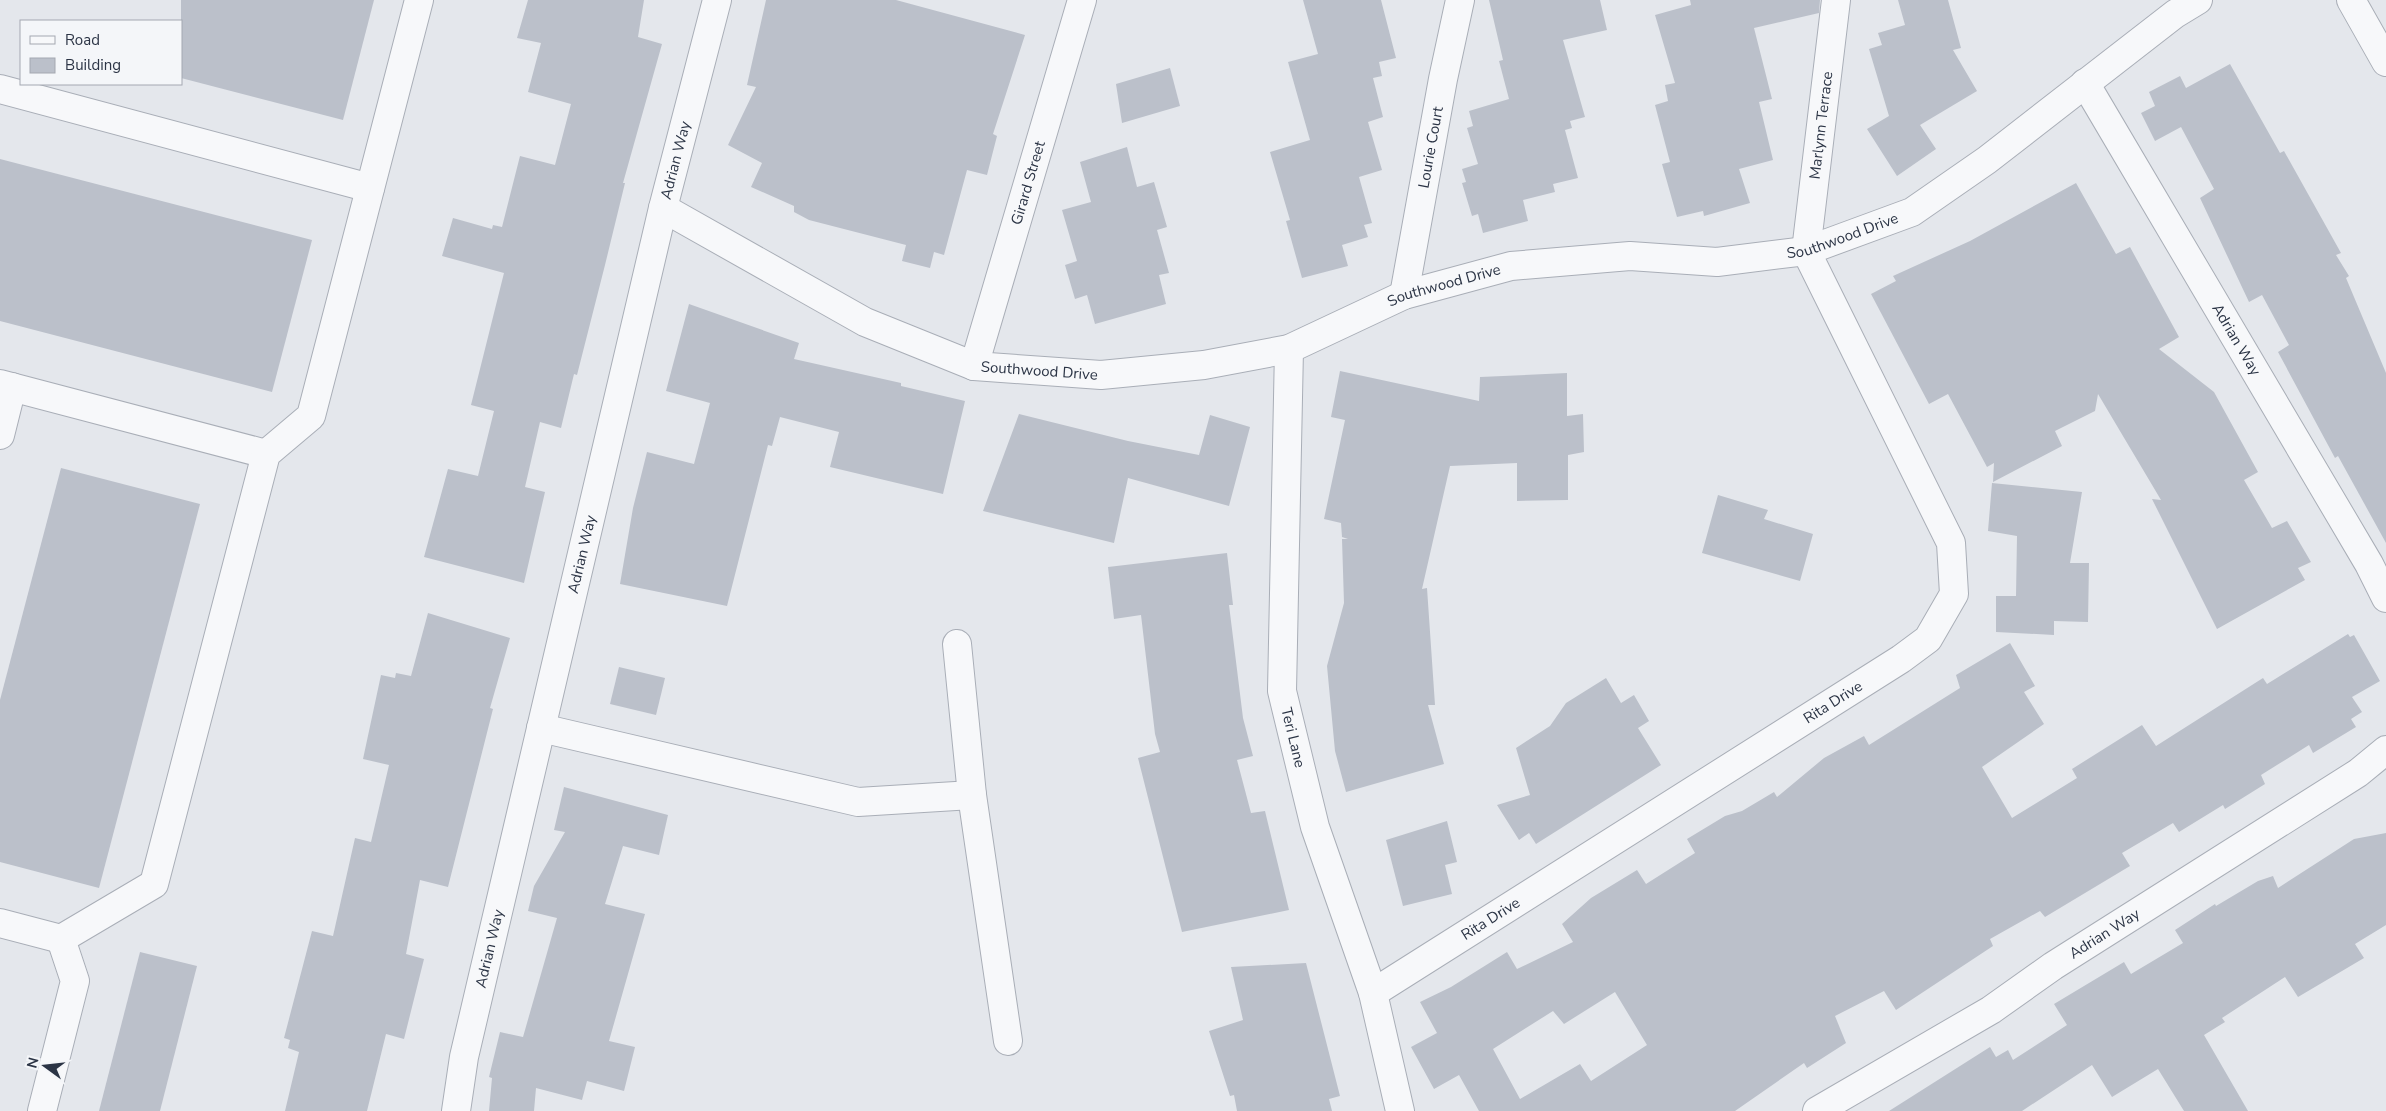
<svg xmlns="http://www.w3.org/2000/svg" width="2386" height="1111" font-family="'Nunito Sans',sans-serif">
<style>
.building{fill:#bbc0ca;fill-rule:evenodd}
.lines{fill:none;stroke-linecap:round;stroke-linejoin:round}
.minor-casing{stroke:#a9aeb7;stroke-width:30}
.minor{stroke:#f7f8fa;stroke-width:28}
.labels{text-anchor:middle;stroke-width:4.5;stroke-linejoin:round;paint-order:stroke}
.street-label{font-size:15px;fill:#2b3445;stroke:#f4f6f9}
</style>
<rect width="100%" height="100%" fill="#e4e7ec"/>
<g class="building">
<polygon points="181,0 374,0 343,120 181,78"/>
<polygon points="528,0 644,0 638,37 662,44 623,183 625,183 605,265 577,375 574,374 561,428 540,422 525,487 545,492 524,583 424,557 448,469 478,476 494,411 471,405 504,273 442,256 453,218 492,229 493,225 502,227 520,156 555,165 571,104 528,92 541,43 517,38"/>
<polygon points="766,0 896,0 1025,35 993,134 997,136 987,175 967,170 944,255 934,252 930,268 902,261 906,245 809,220 794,212 794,206 751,187 762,163 728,145 756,87 747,85"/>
<polygon points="1303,0 1381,0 1396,58 1379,62 1382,76 1373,78 1383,117 1368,122 1382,170 1359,177 1372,223 1364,225 1368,237 1342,245 1348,266 1302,278 1286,221 1290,220 1270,152 1310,140 1288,62 1318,54"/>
<polygon points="1489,0 1600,0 1607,30 1563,40 1585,117 1570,121 1572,128 1565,130 1578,178 1553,184 1555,192 1523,200 1528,221 1483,233 1478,214 1472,216 1462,183 1466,182 1462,169 1478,164 1467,128 1473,126 1469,111 1509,99 1499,61 1503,60"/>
<polygon points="1690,0 1820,0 1819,13 1754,28 1772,99 1759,102 1773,160 1739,169 1750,203 1704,216 1703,211 1677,217 1662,164 1670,162 1655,105 1668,101 1665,85 1675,83 1655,15 1691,5"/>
<polygon points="1898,0 1948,0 1961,48 1953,50 1977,91 1920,125 1936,149 1897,176 1867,129 1889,116 1869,49 1882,45 1878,33 1905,25"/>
<polygon points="2230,64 2280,153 2284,151 2341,253 2336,255 2349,276 2346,278 2386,373 2386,543 2338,456 2335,458 2278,352 2289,345 2262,295 2249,302 2200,198 2214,189 2181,127 2155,141 2141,113 2155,106 2149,92 2180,76 2186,88"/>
<polygon points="1170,68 1180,106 1122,123 1116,84"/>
<polygon points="1127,147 1137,187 1154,182 1167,227 1157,230 1169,273 1159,275 1166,304 1095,324 1087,295 1075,299 1065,265 1077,261 1062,210 1091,202 1080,162"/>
<polygon points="0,159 312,240 272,392 0,321"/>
<polygon points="2076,183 2116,254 2130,247 2179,337 2159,349 2214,392 2258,472 2244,480 2272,528 2287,521 2311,562 2298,568 2305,580 2217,629 2152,499 2161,500 2098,394 2095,411 2055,431 2062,446 1993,482 1994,463 1987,467 1948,394 1929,404 1871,294 1896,281 1893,276 1970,241"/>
<polygon points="689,304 799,343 794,359 901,383 901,386 965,401 943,494 830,467 839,432 780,417 772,446 768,445 727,606 620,584 633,508 647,452 694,464 710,403 666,391"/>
<polygon points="1340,371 1479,401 1480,377 1567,373 1567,416 1583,414 1584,452 1568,455 1568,500 1517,501 1517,463 1450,466 1422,589 1427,588 1435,705 1428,705 1444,764 1346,792 1335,751 1327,666 1344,603 1342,539 1348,539 1342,537 1341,523 1324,519 1345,420 1331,417"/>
<polygon points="1019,414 1128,441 1199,455 1210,415 1250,427 1229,506 1128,478 1114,543 983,511"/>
<polygon points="61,468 200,504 99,888 0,862 0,700"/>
<polygon points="1992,483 2082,492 2070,563 2089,563 2088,622 2054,621 2054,635 1996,632 1996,596 2016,596 2017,536 1988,531"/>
<polygon points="1718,495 1768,510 1764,519 1813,534 1800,581 1702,553"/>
<polygon points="1227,553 1233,605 1229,605 1243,718 1253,756 1237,760 1251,813 1265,811 1289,910 1182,932 1138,758 1160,752 1155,734 1141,615 1114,619 1108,567"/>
<polygon points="428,613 510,638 490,708 493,709 448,887 420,880 406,954 424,959 404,1039 386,1034 367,1111 285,1111 299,1052 288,1048 290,1040 284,1038 312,931 333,936 355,838 371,842 389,765 363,759 381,675 395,678 396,673 411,676"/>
<path d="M 2348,634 L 2350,637 L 2354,635 L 2380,681 L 2352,697 L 2362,712 L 2351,719 L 2356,727 L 2313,753 L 2309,745 L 2261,775 L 2265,784 L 2225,809 L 2223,805 L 2179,832 L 2173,823 L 2122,853 L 2130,866 L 2045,917 L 2040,911 L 1990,939 L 1993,946 L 1896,1010 L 1884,991 L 1835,1016 L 1846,1043 L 1807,1068 L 1804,1063 L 1735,1111 L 1479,1111 L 1459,1075 L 1434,1089 L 1411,1047 L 1437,1033 L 1420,1002 L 1451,987 L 1507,952 L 1517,969 L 1573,942 L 1562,924 L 1591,898 L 1637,870 L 1646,884 L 1695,853 L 1687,839 L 1725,816 L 1742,811 L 1774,792 L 1777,797 L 1824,758 L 1864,736 L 1869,745 L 1960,688 L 1956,675 L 2010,643 L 2035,686 L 2024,692 L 2044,724 L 1982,767 L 2012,818 L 2077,778 L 2072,769 L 2142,725 L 2156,746 L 2263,678 L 2267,684 ZM 1615,992 L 1647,1045 L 1591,1081 L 1580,1064 L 1520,1099 L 1493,1049 L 1553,1011 L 1564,1024 Z"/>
<polygon points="619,667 665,678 656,715 610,704"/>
<polygon points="1606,678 1621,703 1634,695 1649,721 1638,728 1661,765 1536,844 1529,833 1519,840 1497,805 1530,795 1516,748 1550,726 1566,703"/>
<polygon points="564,787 668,815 659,855 623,846 605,904 645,914 609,1041 635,1047 624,1091 587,1081 582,1100 536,1088 534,1111 489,1111 492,1078 489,1077 500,1032 523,1037 557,918 528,911 534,886 565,832 554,830"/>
<polygon points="1447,821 1457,862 1445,865 1452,894 1403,906 1386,840"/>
<polygon points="2386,833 2386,925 2355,944 2364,958 2298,997 2285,977 2222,1018 2225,1022 2204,1035 2248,1111 2184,1111 2158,1069 2112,1097 2092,1065 2022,1111 1889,1111 1990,1047 1996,1057 2008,1050 2013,1060 2067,1025 2054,1004 2124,962 2131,974 2183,943 2175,930 2215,904 2216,906 2258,881 2273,876 2278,888 2354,839"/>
<polygon points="140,952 197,966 160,1111 99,1111"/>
<polygon points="1306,963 1340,1096 1329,1099 1332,1111 1237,1111 1234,1095 1230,1096 1209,1031 1243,1020 1231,967"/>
</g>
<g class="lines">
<g class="minor-casing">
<g id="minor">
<polyline points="2351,0 2386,62"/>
<path id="s1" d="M 2085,83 L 2369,564 L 2386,598"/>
<polyline points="0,89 370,188"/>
<path id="s2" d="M 663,208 L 865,322 L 974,366 L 1101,375 L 1204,365 L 1289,349 L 1404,295 L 1511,266 L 1630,256 L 1717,262 L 1806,251 L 1912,212 L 1987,160 L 2175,14 L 2198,0"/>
<path id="s3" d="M 1404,295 L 1443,79 L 1460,0"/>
<path id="s4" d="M 1289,349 L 1282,691 L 1315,827 L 1373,993 L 1400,1111"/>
<path id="s5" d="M 974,366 L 1082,0"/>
<polyline points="0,384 266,454"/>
<polyline points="0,435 12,387"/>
<polyline points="541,728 858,802 972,795 957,644"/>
<polyline points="972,795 1008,1041"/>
<polyline points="0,923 61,939 154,884 266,454 311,416 419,0"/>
<path id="s6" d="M 1373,993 L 1901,659 L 1928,639 L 1954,594 L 1951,543 L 1806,251 L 1836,0"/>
<polyline points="42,1111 75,981 61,939"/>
<path id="s7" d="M 456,1111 L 464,1057 L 663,208 L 717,0"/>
<path id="s8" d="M 1817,1111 L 1991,1010 L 2053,966 L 2358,773 L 2386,750"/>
</g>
</g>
<use href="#minor" class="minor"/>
</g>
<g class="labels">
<g class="street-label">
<text dy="5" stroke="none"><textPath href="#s6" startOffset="1214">Marlynn Terrace</textPath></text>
<text dy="5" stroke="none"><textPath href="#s3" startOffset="150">Lourie Court</textPath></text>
<text dy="5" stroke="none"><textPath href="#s7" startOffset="976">Adrian Way</textPath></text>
<text dy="5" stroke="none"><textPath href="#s5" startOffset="191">Girard Street</textPath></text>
<text dy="5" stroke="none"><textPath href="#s2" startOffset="1240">Southwood Drive</textPath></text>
<text dy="5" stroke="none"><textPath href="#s2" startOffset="835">Southwood Drive</textPath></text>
<text dy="5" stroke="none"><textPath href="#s1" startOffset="298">Adrian Way</textPath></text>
<text dy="5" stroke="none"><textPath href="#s2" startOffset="415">Southwood Drive</textPath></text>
<text dy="5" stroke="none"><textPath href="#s7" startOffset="571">Adrian Way</textPath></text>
<text dy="5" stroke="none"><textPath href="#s6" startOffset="544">Rita Drive</textPath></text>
<text dy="5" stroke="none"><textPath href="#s4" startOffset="390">Teri Lane</textPath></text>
<text dy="5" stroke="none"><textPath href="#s6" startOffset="139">Rita Drive</textPath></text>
<text dy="5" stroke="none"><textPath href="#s8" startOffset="338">Adrian Way</textPath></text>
<text dy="5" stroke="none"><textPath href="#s7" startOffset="166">Adrian Way</textPath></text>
</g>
</g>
<rect x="20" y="20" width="162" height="65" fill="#f4f6f9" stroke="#a4a8b1"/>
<rect x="30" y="36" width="25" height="8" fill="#f7f8fa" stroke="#a4a8b1"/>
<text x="65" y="45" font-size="15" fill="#2b3445">Road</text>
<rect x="30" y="58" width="25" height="15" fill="#bbc0ca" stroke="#a4a8b1"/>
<text x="65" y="70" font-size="15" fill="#2b3445">Building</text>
<g transform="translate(45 1066) rotate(285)" stroke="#f4f6f9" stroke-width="4" paint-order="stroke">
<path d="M0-4L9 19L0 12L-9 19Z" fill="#2b3445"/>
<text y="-8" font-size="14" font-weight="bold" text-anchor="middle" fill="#2b3445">N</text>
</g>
</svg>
